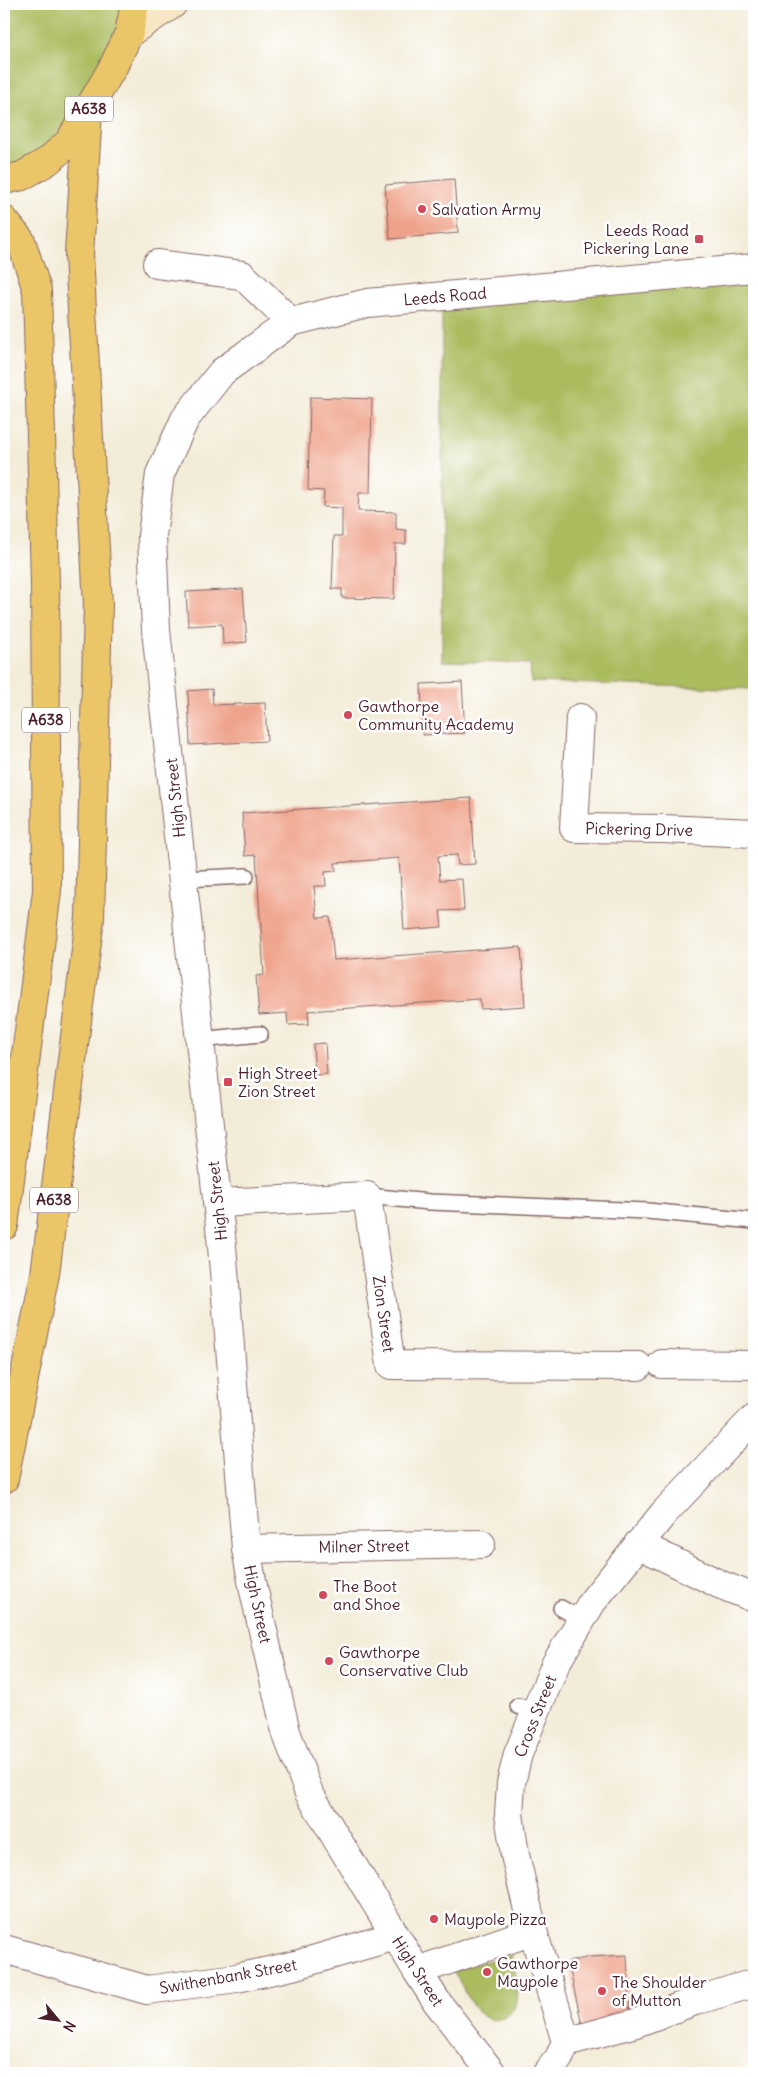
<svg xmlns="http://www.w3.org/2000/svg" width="758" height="2077" font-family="Delius,sans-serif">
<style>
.green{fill:#abbc5f;stroke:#7a6e45}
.building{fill:#efa289}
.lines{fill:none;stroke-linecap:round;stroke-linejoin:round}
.service-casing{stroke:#856768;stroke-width:18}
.minor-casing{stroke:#856768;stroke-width:30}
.secondary-casing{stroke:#856768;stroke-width:30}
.trunk-casing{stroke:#856768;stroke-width:30}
.service{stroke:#fff;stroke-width:15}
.minor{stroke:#fff;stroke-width:28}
.secondary{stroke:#f7e8c3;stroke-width:28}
.trunk{stroke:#ebc669;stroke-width:28}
.poi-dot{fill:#d1495b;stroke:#fff;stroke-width:2}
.labels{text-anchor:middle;stroke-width:5;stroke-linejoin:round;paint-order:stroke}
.shield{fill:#fff;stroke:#80626b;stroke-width:1}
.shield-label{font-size:15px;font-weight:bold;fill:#4a1f2b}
.poi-label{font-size:16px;fill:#4a1f2b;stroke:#fff;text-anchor:start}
.street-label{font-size:16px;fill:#4a1f2b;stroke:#fff}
</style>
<rect width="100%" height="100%" fill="#fff"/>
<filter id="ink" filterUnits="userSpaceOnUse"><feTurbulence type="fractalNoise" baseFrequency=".02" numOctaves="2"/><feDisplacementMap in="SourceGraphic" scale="10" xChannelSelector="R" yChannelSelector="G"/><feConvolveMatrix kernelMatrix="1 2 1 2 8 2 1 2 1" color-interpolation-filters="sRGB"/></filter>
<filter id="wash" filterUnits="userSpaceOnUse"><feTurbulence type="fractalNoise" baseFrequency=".0096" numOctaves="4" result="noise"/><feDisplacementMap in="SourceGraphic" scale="20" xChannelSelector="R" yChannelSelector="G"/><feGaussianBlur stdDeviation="1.12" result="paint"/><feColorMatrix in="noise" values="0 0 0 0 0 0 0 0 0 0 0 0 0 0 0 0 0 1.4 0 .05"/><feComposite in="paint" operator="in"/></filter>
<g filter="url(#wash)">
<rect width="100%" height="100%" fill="#f3ecd8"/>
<g class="green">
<polygon points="4,4 135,4 88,112 4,180"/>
<polygon points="754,268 754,689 531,682 530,664 442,661 442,297"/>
<path d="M 511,1955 C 516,1976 528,2010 500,2019 C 493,2021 485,2019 479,2013 C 468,2002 461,1984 453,1970 Z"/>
</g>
<g id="blocks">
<g class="building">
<polygon points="454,179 458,233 390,239 385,185"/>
<polygon points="310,397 372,399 370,493 359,493 358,511 396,512 396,529 406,530 406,544 395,544 394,599 342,598 342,589 332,589 334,536 342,536 342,508 323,507 324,491 308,490"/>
<polygon points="243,589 247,642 223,644 222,624 188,626 186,592"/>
<polygon points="462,682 465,733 423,735 421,684"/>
<polygon points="212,689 213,705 265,703 267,741 190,745 188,691"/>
<polygon points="471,798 475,864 458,865 457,855 438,856 440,880 462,879 464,910 440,911 442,927 404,930 399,858 335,863 336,871 325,872 326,886 314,886 317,918 330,917 334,960 521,947 525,1006 481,1009 480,999 308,1011 309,1024 288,1025 287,1013 259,1015 256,976 264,975 256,855 245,856 242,813"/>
<polygon points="325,1043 327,1074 315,1075 313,1044"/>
<polygon points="627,1955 630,2020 583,2029 568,1962 590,1957"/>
</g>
</g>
</g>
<g filter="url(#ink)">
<use href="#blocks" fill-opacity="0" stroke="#856768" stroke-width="1"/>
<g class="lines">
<g class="service-casing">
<g id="service">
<polyline points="183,879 246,876"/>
<polyline points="199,1040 260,1034"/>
<polyline points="367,1196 430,1202 647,1211 754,1221"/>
<polyline points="561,1608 580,1619"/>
<polyline points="518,1706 536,1711"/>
</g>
</g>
<g class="minor-casing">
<g id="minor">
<polyline points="157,264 242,275 291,322"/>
<polyline points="580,718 574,828 662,829 754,833"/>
<polyline points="217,1203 367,1196 391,1365 638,1366"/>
<polyline points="662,1364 754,1365"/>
<polyline points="638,1544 719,1584 754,1598"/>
<polyline points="246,1549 481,1544"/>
<polyline points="4,1949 147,1990 237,1978 296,1965 395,1936"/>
<polyline points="417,1971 533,1931"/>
<polyline points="566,2042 636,2023 695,2001 754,1983"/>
<polyline points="492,2073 437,2002 417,1971 309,1793 286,1732 254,1591 246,1549 222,1246 156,630 152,536 160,474 185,419 222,372 291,322 367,303 754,268"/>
<polyline points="547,2073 559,2058 566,2042 533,1931 515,1855 509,1814 511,1783 518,1754 556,1663 592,1602 664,1513 754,1418"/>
</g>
</g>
<g class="secondary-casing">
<polyline id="secondary" points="129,33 173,4"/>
</g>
<g class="trunk-casing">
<g id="trunk">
<polyline points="4,180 22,176 48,161 69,142 113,67 129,33 135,4"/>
<polyline points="4,220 21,241 37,290 45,582 47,891 4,1226"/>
<polyline points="4,1479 45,1274 90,918 98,605 79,254 88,112"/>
</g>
</g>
<use href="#service" class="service"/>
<use href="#minor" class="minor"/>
<use href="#secondary" class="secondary"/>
<use href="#trunk" class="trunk"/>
</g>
</g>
<g class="poi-dot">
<circle cx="422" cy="209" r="5"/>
<rect x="694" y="234" width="10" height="10" rx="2.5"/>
<circle cx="348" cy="715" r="5"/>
<rect x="223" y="1077" width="10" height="10" rx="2.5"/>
<circle cx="323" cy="1595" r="5"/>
<circle cx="329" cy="1661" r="5"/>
<circle cx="434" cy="1919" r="5"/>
<circle cx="487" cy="1972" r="5"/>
<circle cx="602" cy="1991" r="5"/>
</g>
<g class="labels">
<g class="shield">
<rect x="65" y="96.5" width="48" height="25" rx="4"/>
<rect x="22" y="707.5" width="48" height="25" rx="4"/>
<rect x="30" y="1187.5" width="48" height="25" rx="4"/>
</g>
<g class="shield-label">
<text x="89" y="114">A638</text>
<text x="46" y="725">A638</text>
<text x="54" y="1205">A638</text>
</g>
<g class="poi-label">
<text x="432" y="215">Salvation Army</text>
<text x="689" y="236" text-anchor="end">Leeds Road<tspan x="689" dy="18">Pickering Lane</tspan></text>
<text x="358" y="712">Gawthorpe<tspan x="358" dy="18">Community Academy</tspan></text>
<text x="238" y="1079">High Street<tspan x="238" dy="18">Zion Street</tspan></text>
<text x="333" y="1592">The Boot<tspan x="333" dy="18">and Shoe</tspan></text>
<text x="339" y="1658">Gawthorpe<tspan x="339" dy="18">Conservative Club</tspan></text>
<text x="444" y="1925">Maypole Pizza</text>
<text x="497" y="1969">Gawthorpe<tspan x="497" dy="18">Maypole</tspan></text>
<text x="612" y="1988">The Shoulder<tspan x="612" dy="18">of Mutton</tspan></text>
</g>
<g class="street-label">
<text transform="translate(445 296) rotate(-5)" y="6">Leeds Road</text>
<text transform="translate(175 798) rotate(-96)" y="6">High Street</text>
<text transform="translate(639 829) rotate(1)" y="6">Pickering Drive</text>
<text transform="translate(217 1201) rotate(-96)" y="6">High Street</text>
<text transform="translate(384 1314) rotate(82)" y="6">Zion Street</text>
<text transform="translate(364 1546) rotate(-1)" y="6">Milner Street</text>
<text transform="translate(258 1604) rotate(78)" y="6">High Street</text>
<text transform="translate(535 1716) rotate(-68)" y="6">Cross Street</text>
<text transform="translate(418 1971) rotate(57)" y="6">High Street</text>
<text transform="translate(228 1976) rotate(-10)" y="6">Swithenbank Street</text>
</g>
</g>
<rect width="758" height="2077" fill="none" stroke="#fff" stroke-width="20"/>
<g transform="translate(58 2020) rotate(119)" stroke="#ffffff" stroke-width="4" paint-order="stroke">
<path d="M0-4L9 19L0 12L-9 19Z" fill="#4a1f2b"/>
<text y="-8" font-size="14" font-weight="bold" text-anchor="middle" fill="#4a1f2b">N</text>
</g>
</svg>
